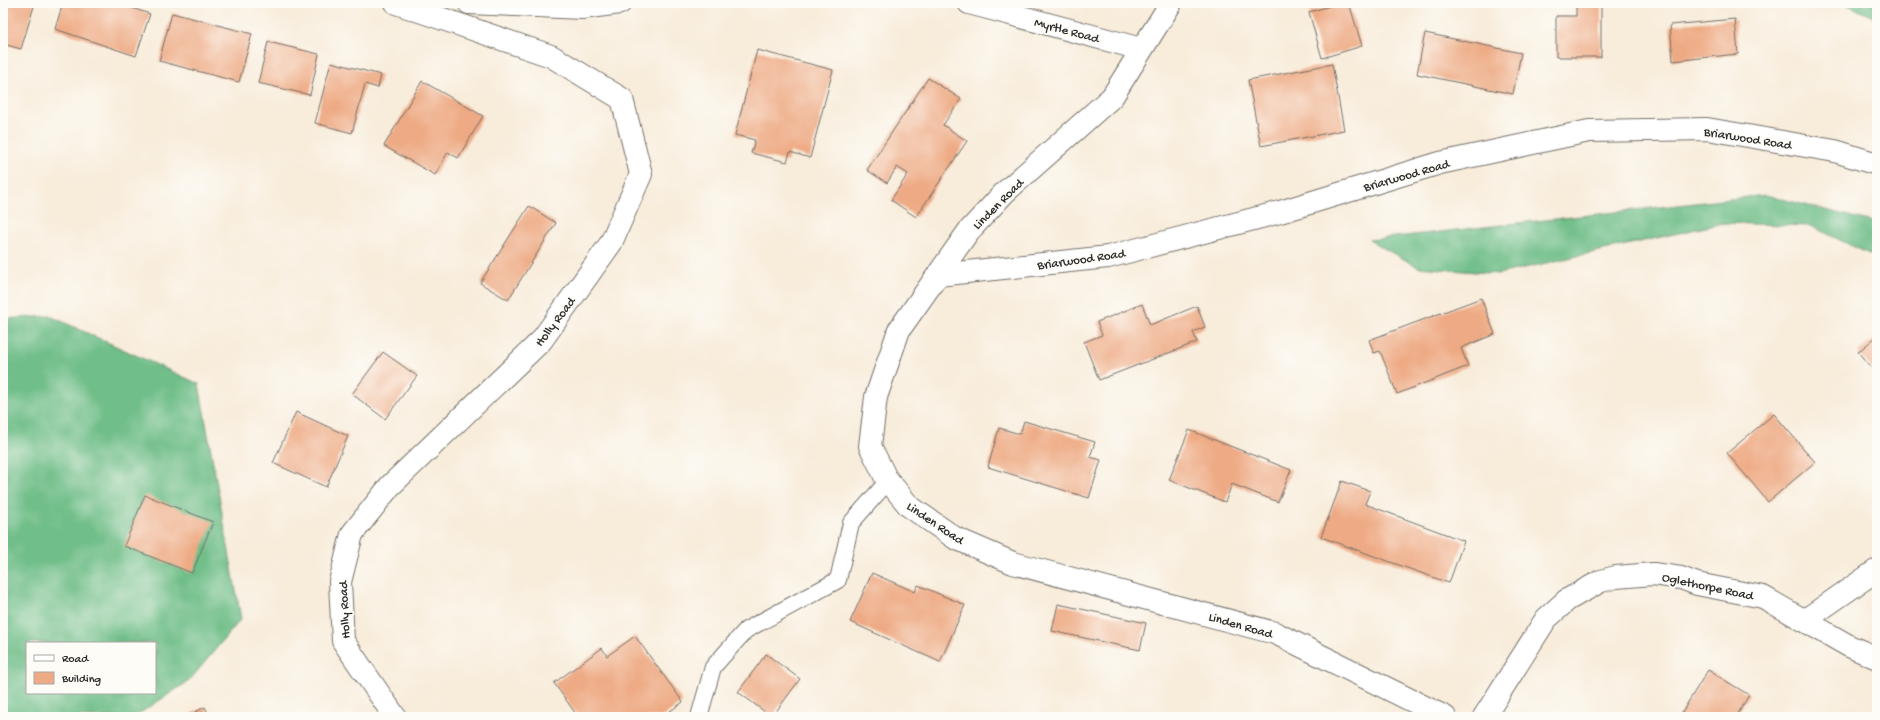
<svg xmlns="http://www.w3.org/2000/svg" width="1880" height="720" font-family="'Gochi Hand',sans-serif">
<style>
.forest{fill:#6fbe88;stroke:#4d745a;fill-rule:evenodd}
.building{fill:#eeaa84}
.lines{fill:none;stroke-linecap:round;stroke-linejoin:round}
.service-casing{stroke:#736f68;stroke-width:18}
.minor-casing{stroke:#736f68;stroke-width:24}
.service{stroke:#fff;stroke-width:16}
.minor{stroke:#fff;stroke-width:22}
.labels{text-anchor:middle;stroke-width:4;stroke-linejoin:round;paint-order:stroke}
.street-label{font-size:13px;fill:#2b2b2b;stroke:#fdfcf7}
</style>
<rect width="100%" height="100%" fill="#fdfcf7"/>
<filter id="ink" filterUnits="userSpaceOnUse"><feTurbulence type="fractalNoise" baseFrequency=".025" numOctaves="2"/><feDisplacementMap in="SourceGraphic" scale="8" xChannelSelector="R" yChannelSelector="G"/><feConvolveMatrix kernelMatrix="1 2 1 2 8 2 1 2 1" color-interpolation-filters="sRGB"/></filter>
<filter id="wash" filterUnits="userSpaceOnUse"><feTurbulence type="fractalNoise" baseFrequency=".012" numOctaves="4" result="noise"/><feDisplacementMap in="SourceGraphic" scale="16" xChannelSelector="R" yChannelSelector="G"/><feGaussianBlur stdDeviation="0.9" result="paint"/><feColorMatrix in="noise" values="0 0 0 0 0 0 0 0 0 0 0 0 0 0 0 0 0 1.4 0 .05"/><feComposite in="paint" operator="in"/></filter>
<g filter="url(#wash)">
<rect width="100%" height="100%" fill="#f8ecda"/>
<g class="forest">
<polygon points="1844,3 1877,3 1877,19"/>
<polygon points="1766,195 1877,223 1877,258 1811,226 1723,223 1498,274 1418,267 1369,240"/>
<path d="M 50,316 L 199,384 L 241,619 L 189,681 L 134,717 L 3,717 L 3,319 ZM 27,643 L 155,643 L 155,693 L 27,693 Z"/>
</g>
<g id="blocks">
<g class="building">
<polygon points="3,3 35,3 21,49 3,44"/>
<polygon points="63,3 117,3 150,14 136,56 55,29"/>
<polygon points="1341,3 1349,3 1362,46 1322,58 1309,12"/>
<polygon points="1576,3 1601,3 1601,57 1556,57 1556,16 1576,16"/>
<polygon points="172,13 252,34 239,82 159,61"/>
<polygon points="1735,19 1738,54 1673,61 1670,25"/>
<polygon points="1425,33 1521,53 1513,94 1417,74"/>
<polygon points="268,42 319,54 310,95 258,83"/>
<polygon points="757,50 833,70 810,158 790,152 787,162 751,153 755,140 735,135"/>
<polygon points="331,62 381,75 378,88 365,84 352,133 315,123"/>
<polygon points="1332,64 1344,130 1261,146 1248,80"/>
<polygon points="928,78 961,99 943,125 967,141 916,217 891,200 908,174 897,167 887,183 867,170"/>
<polygon points="422,81 483,116 458,158 448,152 435,175 384,146"/>
<polygon points="529,206 556,223 508,300 480,283"/>
<polygon points="1481,298 1495,334 1461,348 1468,366 1397,394 1380,351 1374,353 1369,340"/>
<polygon points="1142,304 1150,325 1197,306 1205,327 1193,332 1197,342 1099,380 1084,342 1102,335 1097,322"/>
<polygon points="1877,336 1877,375 1858,352"/>
<polygon points="383,352 417,376 385,419 352,394"/>
<polygon points="296,412 348,436 326,487 273,463"/>
<polygon points="1774,414 1815,462 1768,502 1727,453"/>
<polygon points="1024,421 1095,442 1090,457 1101,460 1089,498 988,467 999,428 1020,434"/>
<polygon points="1189,430 1291,470 1278,502 1232,484 1225,502 1169,480"/>
<polygon points="1342,481 1370,491 1365,504 1464,541 1449,583 1321,537"/>
<polygon points="145,495 213,522 192,573 124,546"/>
<polygon points="872,573 915,592 918,585 965,605 940,662 850,622"/>
<polygon points="1058,604 1146,623 1140,650 1052,631"/>
<polygon points="635,636 683,702 662,717 578,717 554,683 602,648 607,656"/>
<polygon points="766,654 800,679 772,717 738,692"/>
<polygon points="1708,670 1749,695 1736,717 1679,717"/>
<polygon points="205,707 210,717 185,717"/>
</g>
</g>
</g>
<g filter="url(#ink)">
<use href="#blocks" fill-opacity="0" stroke="#736f68" stroke-width="1"/>
<g class="lines">
<g class="service-casing">
<polyline id="service" points="699,717 713,667 746,630 838,580 851,523 888,481"/>
</g>
<g class="minor-casing">
<g id="minor">
<polyline points="469,3 582,8 620,3"/>
<polyline points="969,3 1141,49"/>
<polyline points="1171,3 1112,97 1004,193 968,232 899,330 876,397 870,446 886,478 909,506 955,538 1013,563 1275,633 1445,717"/>
<polyline points="938,275 1108,257 1280,212 1440,163 1589,131 1707,129 1835,151 1877,164"/>
<polyline points="1801,619 1808,618 1877,570"/>
<polyline points="395,717 343,641 340,582 352,534 390,486 541,341 611,243 641,174 622,99 551,56 396,3"/>
<polyline points="1484,717 1546,619 1567,600 1601,581 1616,577 1653,574 1681,578 1697,584 1763,597 1849,646 1877,658"/>
</g>
</g>
<use href="#service" class="service"/>
<use href="#minor" class="minor"/>
</g>
</g>
<g class="labels">
<g class="street-label">
<text transform="translate(1067 29) rotate(15)" y="5">Myrtle Road</text>
<text transform="translate(1748 137) rotate(9)" y="5">Briarwood Road</text>
<text transform="translate(1406 174) rotate(-16)" y="5">Briarwood Road</text>
<text transform="translate(997 203) rotate(-45)" y="5">Linden Road</text>
<text transform="translate(1081 258) rotate(-8)" y="5">Briarwood Road</text>
<text transform="translate(554 321) rotate(-53)" y="5">Holly Road</text>
<text transform="translate(936 522) rotate(34)" y="5">Linden Road</text>
<text transform="translate(1708 585) rotate(12)" y="5">Oglethorpe Road</text>
<text transform="translate(343 610) rotate(-93)" y="5">Holly Road</text>
<text transform="translate(1241 624) rotate(16)" y="5">Linden Road</text>
</g>
</g>
<rect width="1880" height="720" fill="none" stroke="#fdfcf7" stroke-width="16"/>
<rect x="26" y="642" width="130" height="52" fill="#fdfcf7" stroke="#a9a8a5"/>
<rect x="34" y="655" width="20" height="6" fill="#ffffff" stroke="#a9a8a5"/>
<text x="62" y="662" font-size="12" fill="#2b2b2b">Road</text>
<rect x="34" y="672" width="20" height="12" fill="#eeaa84" stroke="#a9a8a5"/>
<text x="62" y="682" font-size="12" fill="#2b2b2b">Building</text>
</svg>
